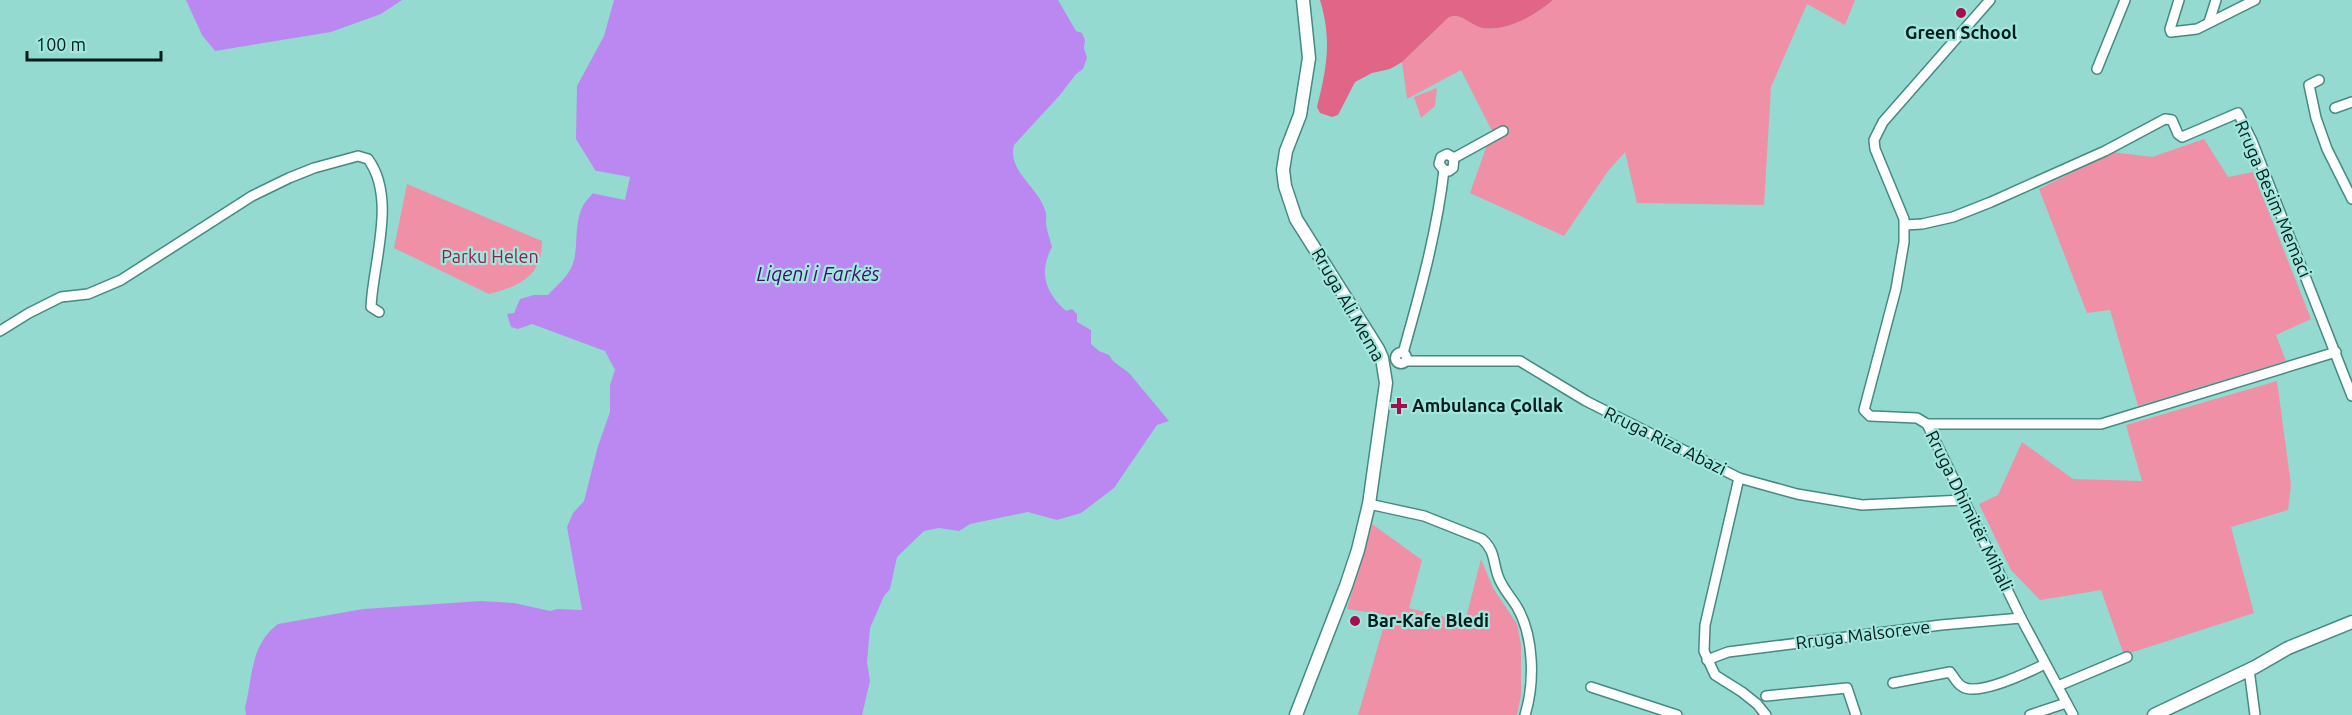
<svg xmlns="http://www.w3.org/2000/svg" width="2352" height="715" font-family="Ubuntu,sans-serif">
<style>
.green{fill:#ef90a7}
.forest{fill:#e06587}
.water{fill:#bb88f2}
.pier{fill:#94dad0}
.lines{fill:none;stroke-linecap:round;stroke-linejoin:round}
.street-casing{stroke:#448a81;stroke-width:12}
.secondary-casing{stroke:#448a81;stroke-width:15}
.street{stroke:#fff;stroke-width:9}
.secondary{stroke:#fff;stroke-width:12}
.poi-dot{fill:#a40f4d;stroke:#a0e7dd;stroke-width:2}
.labels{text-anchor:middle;stroke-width:4.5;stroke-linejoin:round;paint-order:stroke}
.poi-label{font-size:18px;font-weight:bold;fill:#001c19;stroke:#a0e7dd;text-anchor:start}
.street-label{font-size:18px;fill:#001c19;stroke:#a0e7dd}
.park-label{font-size:18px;fill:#912048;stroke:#a0e7dd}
.water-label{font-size:20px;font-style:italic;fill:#440d6d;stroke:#a0e7dd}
</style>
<rect width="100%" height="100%" fill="#94dad0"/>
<g class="green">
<path d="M 1553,0 L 1855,0 L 1845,25 L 1807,4 L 1771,87 L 1764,205 L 1637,203 L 1625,152 L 1608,171 L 1564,236 L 1470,193 L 1492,131 L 1461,70 L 1407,99 L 1402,62 L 1449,17 C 1461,13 1468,23 1479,27 C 1505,34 1535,15 1553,0 Z"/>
<polygon points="1437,88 1435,106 1421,118 1414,97"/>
<polygon points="2204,139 2228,177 2253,172 2311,319 2276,335 2286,361 2138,406 2110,310 2087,313 2039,189 2112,152 2152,157"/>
<path d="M 407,184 L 542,241 C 542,277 519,286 489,294 L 394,248 Z"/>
<polygon points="2277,381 2291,485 2288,510 2231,527 2254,613 2124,655 2101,590 2040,600 2011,570 1979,504 1998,495 2022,442 2073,479 2142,481 2126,425"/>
<polygon points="1372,524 1422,560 1409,608 1465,622 1481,559 1493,588 1517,624 1521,645 1521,695 1517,715 1358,715 1387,615 1347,609"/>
</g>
<path class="forest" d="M 1320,0 L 1553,0 C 1535,15 1505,34 1479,27 C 1468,23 1461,13 1449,17 L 1402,62 L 1390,69 L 1372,73 L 1355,82 L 1338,115 L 1332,117 L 1320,113 L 1317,107 C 1327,67 1332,40 1320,0 Z"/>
<g class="water">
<polygon points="186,0 402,0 381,14 331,32 215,51 202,35"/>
<path d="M 614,0 L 1058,0 L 1076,31 L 1082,33 L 1085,40 L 1084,48 L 1087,58 L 1083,69 L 1076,74 L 1060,95 L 1014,145 C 1007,171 1038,187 1045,210 C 1047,214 1046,219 1046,224 C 1047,231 1050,239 1052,247 C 1039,272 1044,291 1066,311 L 1072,309 L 1077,314 L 1077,322 L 1091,330 L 1091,344 L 1099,351 L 1109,355 L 1113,361 L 1129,373 L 1169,421 L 1157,425 L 1114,488 L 1081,513 L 1057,520 L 1028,512 L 970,524 L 959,531 L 939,528 L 924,531 L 897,557 L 890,589 L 884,596 L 870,628 L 867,662 L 870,681 L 862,715 L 246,715 L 245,708 C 253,676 250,645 278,624 L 363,609 L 481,601 L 514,603 L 550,611 L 557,609 L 582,610 L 567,527 L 573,513 L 584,501 L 598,446 L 610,412 L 610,385 L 615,370 L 605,351 L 532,324 L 518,329 L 511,327 L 507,314 L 514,313 L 520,299 L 534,295 L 548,295 C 555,287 565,279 570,270 C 580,253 573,230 581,210 C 587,196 596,195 600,178 L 576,139 L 577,86 L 604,36 Z"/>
</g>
<polygon class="pier" points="592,170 630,177 625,200 591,193 595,189 597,179"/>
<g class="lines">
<g class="street-casing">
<g id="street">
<polyline points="1990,0 1883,122 1874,140 1875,149 1904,219 1904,242 1896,289 1864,410 1870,416 1917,418 1927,424 2021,618 2073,715"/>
<polyline points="2179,0 2170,29 2171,32 2197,29 2255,0"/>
<polyline points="2209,22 2216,0"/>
<polyline points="2097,69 2125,0"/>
<polyline points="2319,80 2309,85 2316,118 2327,149 2352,199"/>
<polyline points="2335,108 2352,102"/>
<polyline points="1454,158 1503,131"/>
<polyline points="1444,170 1439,164 1441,157 1447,154 1454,158"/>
<polyline points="1444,170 1449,171 1453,168 1454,158"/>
<polyline points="1905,225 1922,224 1953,217 1991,202 2105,151 2165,119 2172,120 2178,134 2182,137 2238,113 2252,141 2352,396"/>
<path d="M 0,331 L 29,313 L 61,297 L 88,294 L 121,280 L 252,196 L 289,178 L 314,168 L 358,156 L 368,159 C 397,198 373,262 371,307 L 379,312"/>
<circle cx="1401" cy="358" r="5.5"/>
<path d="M 1403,353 C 1420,293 1437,232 1444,170"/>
<polyline points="1407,361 1520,361 1586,401 1739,478 1797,494 1862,505 1963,500"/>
<polyline points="1927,424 2101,424 2336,352"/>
<polyline points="1739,478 1705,625 1704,651 1715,675 1742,692 1757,704 1766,715"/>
<path d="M 1369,504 L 1424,516 L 1482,539 C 1495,550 1493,562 1498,576 C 1502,588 1511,597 1517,607 C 1534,636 1535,683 1525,715"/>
<polyline points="1707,660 1728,652 1941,625 2021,618"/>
<polyline points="2249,669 2255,715"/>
<path d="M 1893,683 L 1950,672 C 1954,677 1957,684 1963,687 C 1979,696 2029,672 2045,664"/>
<polyline points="2058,686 2127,657"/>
<polyline points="1591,687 1677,715"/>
<polyline points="1766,696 1847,688 1856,715"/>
<polyline points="2030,715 2066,703"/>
</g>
</g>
<g class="secondary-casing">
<g id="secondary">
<polyline points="1296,715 1346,586 1358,550 1369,504 1386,383 1382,358 1378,349 1296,219 1285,186 1283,170 1286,151 1300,115 1309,58 1303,0"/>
<polyline points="2154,715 2255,667 2288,648 2352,622"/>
</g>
</g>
<use href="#street" class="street"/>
<use href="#secondary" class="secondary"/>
</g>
<g class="poi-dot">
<circle cx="1961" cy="13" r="6"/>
<path d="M1396 397h6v6h6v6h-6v6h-6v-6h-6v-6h6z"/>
<circle cx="1355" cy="621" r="6"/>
</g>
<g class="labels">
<g class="poi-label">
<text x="1961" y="39" text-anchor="middle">Green School</text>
<text x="1412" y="412">Ambulanca Çollak</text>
<text x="1367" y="627">Bar-Kafe Bledi</text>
</g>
<g class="street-label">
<text transform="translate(2273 199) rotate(67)" y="6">Rruga Besim Memaci</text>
<text transform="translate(1348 305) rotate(60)" y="6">Rruga Ali Mema</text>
<text transform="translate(1665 441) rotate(26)" y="6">Rruga Riza Abazi</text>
<text transform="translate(1969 511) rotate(64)" y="6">Rruga Dhimitër Mihali</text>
<text transform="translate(1863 635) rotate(-7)" y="6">Rruga Malsoreve</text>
</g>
<g class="park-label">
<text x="490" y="263">Parku Helen</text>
</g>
<g class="water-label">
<text x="818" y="281">Liqeni i Farkës</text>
</g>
</g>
<path d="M27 51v9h134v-9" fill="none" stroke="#001c19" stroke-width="3"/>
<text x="36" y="51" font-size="18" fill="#001c19" stroke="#a0e7dd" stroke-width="4.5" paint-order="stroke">100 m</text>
</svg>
